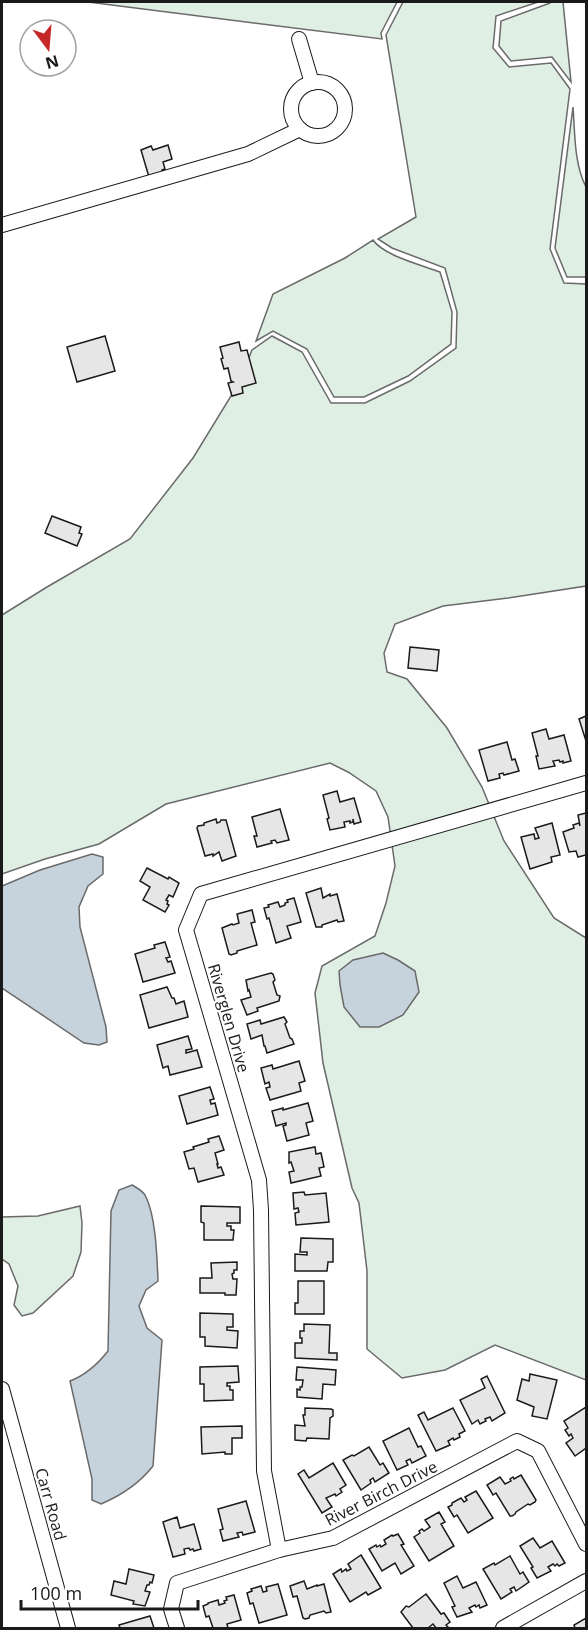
<svg xmlns="http://www.w3.org/2000/svg" width="588" height="1630" font-family="'Open Sans',sans-serif">
<style>
.green{fill:#e0efe3;stroke:#6a6a6a;stroke-width:1.5}
.water{fill:#c6d2dc;stroke:#6a6a6a;stroke-width:1.5}
.building{fill:#e6e6e6;stroke:#1a1a1a;stroke-width:1.5}
.lines{fill:none;stroke-linecap:round;stroke-linejoin:round}
.minor-casing{stroke:#1a1a1a;stroke-width:16}
.minor{stroke:#fff;stroke-width:14}
.labels{text-anchor:middle;stroke-width:4.5;stroke-linejoin:round;paint-order:stroke}
.street-label{font-size:16px;fill:#1a1a1a;stroke:#fff}
</style>
<rect width="100%" height="100%" fill="#fff"/>
<g class="green">
<polygon points="88,2 397,2 381,33 382,39"/>
<polygon points="403,2 538,2 496,16 493,48 509,67 551,63 570,89 550,249 564,283 586,284 586,586 508,598 443,606 395,624 384,653 387,672 407,679 447,728 482,787 504,841 554,918 586,938 586,1380 495,1345 445,1370 402,1378 367,1349 367,1271 359,1203 352,1188 323,1063 315,993 322,966 375,936 386,903 395,866 388,817 376,791 348,772 330,763 166,804 99,844 45,859 2,874 2,615 47,587 130,539 193,458 239,383 252,350 272,336 302,352 331,403 365,403 410,381 456,348 457,312 445,268 392,248 378,239 416,217 386,35"/>
<polygon points="551,2 563,2 571,82 552,57 511,61 499,46 501,21 550,3"/>
<path d="M 573,107 C 575,133 574,164 586,187 L 586,277 L 567,277 L 555,248 Z"/>
<path d="M 373,240 C 384,256 422,265 440,272 L 452,312 L 451,344 L 408,376 L 364,397 L 334,397 L 307,349 L 273,331 L 256,341 L 273,294 L 345,258 Z"/>
<polygon points="80,1206 82,1223 81,1252 73,1276 33,1313 22,1316 14,1305 18,1286 9,1264 2,1259 2,1217 38,1216"/>
</g>
<g class="water">
<polygon points="92,854 103,857 103,874 88,886 79,907 80,927 106,1027 107,1042 99,1045 84,1043 2,988 2,886 40,870"/>
<polygon points="383,953 398,960 415,971 419,992 403,1015 379,1027 360,1027 344,1007 340,985 339,971 353,960"/>
<path d="M 132,1185 C 137,1188 144,1191 146,1197 C 156,1218 157,1257 158,1281 L 146,1290 L 139,1306 L 147,1328 L 162,1340 L 153,1466 C 139,1484 122,1495 101,1504 L 92,1500 L 92,1479 L 70,1381 C 86,1375 97,1365 108,1351 L 111,1211 L 119,1190 Z"/>
</g>
<g class="building">
<polygon points="168,145 172,159 163,162 165,169 162,170 163,173 149,177 141,150 151,146 153,150"/>
<polygon points="105,336 115,371 77,382 67,347"/>
<polygon points="239,342 241,351 247,350 256,383 242,387 243,393 232,396 228,383 233,382 231,381 228,368 224,369 221,359 223,358 220,347"/>
<polygon points="52,516 81,527 79,533 82,534 77,546 45,533"/>
<polygon points="410,647 439,650 437,671 408,668"/>
<polygon points="586,716 586,741 579,719"/>
<polygon points="546,729 549,739 564,735 571,761 563,763 563,761 560,762 559,760 553,761 555,766 539,769 536,756 538,756 532,733"/>
<polygon points="507,742 512,760 515,759 519,771 504,775 503,773 499,774 500,778 488,781 479,750"/>
<polygon points="337,791 340,802 354,798 361,822 354,824 353,819 353,822 350,823 350,821 344,822 345,827 330,830 327,819 329,818 323,795"/>
<polygon points="280,809 289,840 277,843 275,840 271,841 272,843 257,847 254,836 257,836 252,817"/>
<polygon points="586,813 586,855 578,857 576,851 569,852 563,832 574,828 573,825 579,823 580,826 578,815"/>
<polygon points="216,819 217,823 220,822 221,820 226,820 236,856 222,861 219,852 213,856 213,854 205,856 197,828 198,826 204,825 204,823"/>
<polygon points="552,823 560,855 551,857 552,862 530,869 521,837 534,834 535,839 539,838 535,828"/>
<polygon points="147,868 168,879 169,877 179,883 173,897 169,895 166,900 168,901 167,904 169,905 165,912 143,900 150,887 140,881"/>
<polygon points="321,888 323,898 330,894 330,896 337,894 344,921 338,922 337,920 322,925 322,927 316,927 306,893"/>
<polygon points="294,898 301,922 287,926 291,938 276,943 269,918 267,919 264,908 269,907 268,905 278,902 280,907 285,905 285,903 288,902 287,900"/>
<polygon points="252,910 255,922 251,923 257,945 237,951 237,953 231,955 229,954 222,928 232,924 233,925 239,923 237,914"/>
<polygon points="165,942 170,957 166,958 168,962 171,961 175,973 143,982 135,954 155,948 154,945"/>
<polygon points="271,973 273,974 275,980 273,982 277,995 280,996 279,1001 257,1008 258,1011 247,1015 241,1000 251,997 249,990 248,991 246,980"/>
<polygon points="167,987 172,998 174,998 176,1004 184,1001 188,1017 149,1028 140,995"/>
<polygon points="284,1017 287,1022 285,1024 290,1038 292,1039 294,1044 267,1053 265,1046 264,1046 262,1035 251,1039 247,1024 260,1020 261,1024"/>
<polygon points="188,1036 192,1049 186,1050 186,1053 197,1050 202,1067 170,1075 168,1066 163,1068 157,1045"/>
<polygon points="299,1061 305,1081 299,1083 301,1091 270,1100 266,1088 270,1087 269,1082 265,1084 261,1068 272,1065 273,1069"/>
<polygon points="210,1087 214,1099 210,1100 211,1104 215,1103 218,1115 187,1124 179,1096"/>
<polygon points="308,1103 313,1121 306,1123 309,1135 287,1141 283,1126 286,1125 286,1123 276,1126 272,1111 283,1108 283,1110"/>
<polygon points="219,1136 224,1150 215,1153 218,1164 217,1164 218,1168 221,1167 224,1175 198,1182 194,1168 189,1169 184,1152 194,1149 193,1147 209,1142 208,1139"/>
<polygon points="315,1147 316,1154 321,1153 324,1167 319,1168 321,1176 291,1183 289,1172 294,1171 291,1162 289,1163 289,1152"/>
<polygon points="304,1192 305,1195 326,1193 329,1222 296,1225 295,1213 299,1212 298,1208 294,1209 293,1193"/>
<polygon points="201,1206 240,1207 240,1223 227,1223 227,1226 231,1226 231,1230 234,1230 233,1240 204,1240 204,1223 201,1222"/>
<polygon points="301,1238 333,1239 333,1262 328,1262 327,1271 295,1271 295,1254 307,1255 307,1252 300,1252"/>
<polygon points="237,1262 237,1270 234,1270 234,1273 232,1274 233,1279 237,1279 236,1295 225,1295 225,1293 200,1293 200,1278 212,1278 211,1263"/>
<polygon points="298,1281 324,1281 324,1314 295,1314 295,1303 298,1303"/>
<polygon points="200,1313 233,1314 233,1327 227,1327 227,1330 238,1331 237,1348 205,1346 205,1337 200,1337"/>
<polygon points="304,1324 330,1325 329,1353 337,1353 337,1360 295,1358 295,1343 302,1343 302,1338 300,1338 300,1331 304,1331"/>
<polygon points="238,1366 239,1382 227,1383 227,1386 230,1386 230,1390 233,1390 233,1400 204,1401 204,1384 200,1384 200,1367"/>
<polygon points="297,1367 336,1370 335,1385 323,1384 322,1399 297,1397 297,1389 300,1390 300,1387 302,1387 303,1380 296,1380"/>
<polygon points="530,1374 557,1380 547,1419 532,1416 534,1407 517,1400 522,1379 529,1381"/>
<polygon points="487,1376 505,1413 492,1421 490,1417 485,1419 486,1421 480,1424 478,1420 472,1424 460,1400 485,1388 481,1379"/>
<polygon points="586,1407 586,1448 575,1456 566,1443 573,1438 571,1434 569,1436 565,1430 568,1428 564,1421"/>
<polygon points="305,1408 331,1409 333,1410 333,1416 330,1418 329,1439 307,1438 306,1441 295,1440 295,1425 305,1426 303,1415 305,1415"/>
<polygon points="453,1408 465,1431 459,1434 460,1437 454,1440 453,1438 448,1441 450,1445 436,1451 418,1415 424,1412 428,1420"/>
<polygon points="242,1426 242,1438 232,1438 232,1454 225,1454 225,1452 202,1454 201,1427"/>
<polygon points="409,1428 418,1447 421,1446 426,1456 412,1463 410,1459 406,1461 408,1465 397,1470 383,1441"/>
<polygon points="369,1447 380,1465 383,1463 389,1473 375,1482 373,1478 370,1480 371,1483 361,1490 343,1460 352,1455 354,1456"/>
<polygon points="333,1463 346,1485 340,1489 342,1492 336,1496 335,1494 326,1498 332,1507 322,1513 298,1474 304,1470 309,1478"/>
<polygon points="521,1475 536,1500 535,1502 530,1505 528,1504 516,1512 515,1514 512,1516 510,1516 496,1493 493,1495 487,1485 500,1477 505,1484 511,1481 510,1479 513,1477 514,1479"/>
<polygon points="476,1491 493,1518 468,1533 457,1515 454,1517 448,1507 452,1505 452,1503 461,1498 464,1502 467,1500 465,1497"/>
<polygon points="246,1501 255,1532 243,1535 242,1532 237,1533 239,1537 223,1541 220,1530 223,1529 218,1509"/>
<polygon points="439,1512 445,1522 441,1524 454,1546 429,1561 414,1537 420,1533 419,1531 422,1529 424,1531 430,1527 425,1520"/>
<polygon points="177,1517 180,1528 194,1524 201,1549 194,1551 193,1549 190,1550 189,1548 184,1549 185,1554 173,1557 163,1522"/>
<polygon points="398,1534 404,1544 401,1545 414,1566 401,1574 395,1563 382,1571 369,1549 376,1545 377,1547 380,1545 381,1547 386,1544 384,1540 392,1535 393,1536"/>
<polygon points="533,1538 540,1548 552,1541 565,1563 559,1566 557,1564 555,1566 553,1564 548,1567 551,1571 537,1578 531,1568 533,1567 520,1546"/>
<polygon points="361,1555 381,1588 368,1595 366,1592 350,1602 333,1574 341,1569 342,1572 346,1569 347,1571 351,1569 348,1564"/>
<polygon points="510,1556 520,1574 523,1572 529,1582 516,1591 514,1587 510,1589 512,1592 501,1599 483,1569 494,1563 495,1565"/>
<polygon points="129,1569 154,1575 152,1583 150,1582 149,1585 147,1585 145,1591 150,1592 145,1606 133,1604 134,1601 111,1595 114,1581 126,1584"/>
<polygon points="457,1576 463,1588 476,1582 487,1605 480,1608 479,1605 476,1607 475,1605 469,1608 472,1612 457,1617 452,1607 455,1606 444,1583"/>
<polygon points="304,1581 307,1589 317,1585 317,1586 324,1584 331,1612 326,1613 324,1611 310,1615 309,1618 305,1619 303,1618 297,1596 293,1597 290,1586"/>
<polygon points="278,1584 287,1615 259,1623 253,1603 250,1604 247,1593 252,1591 251,1589 261,1586 263,1592 267,1591 266,1587"/>
<polygon points="426,1594 441,1614 444,1613 450,1622 446,1625 448,1627 446,1628 436,1628 433,1624 428,1628 413,1628 401,1612 406,1606 409,1607"/>
<polygon points="234,1595 241,1620 227,1624 228,1628 213,1628 209,1616 206,1617 203,1606 208,1604 208,1603 218,1600 219,1605 225,1603 224,1601 227,1600 226,1597"/>
<polygon points="150,1616 154,1628 120,1628 119,1625"/>
<polygon points="586,1618 586,1628 575,1628 574,1625"/>
</g>
<g class="lines">
<g class="minor-casing">
<g id="minor">
<polyline points="299,39 312,83"/>
<circle cx="318" cy="109" r="27"/>
<polyline points="2,225 248,154 300,129"/>
<polyline points="2,1389 68,1628"/>
<polyline points="279,1550 264,1471 261,1210 259,1180 186,930 201,894 586,783"/>
<polyline points="177,1628 171,1609 177,1583 279,1550 333,1538 517,1441 538,1451 586,1544"/>
<polyline points="503,1628 586,1581"/>
</g>
</g>
<use href="#minor" class="minor"/>
</g>
<g class="labels">
<g class="street-label">
<text transform="translate(229 1018) rotate(74)" y="6">Riverglen Drive</text>
<text transform="translate(381 1493) rotate(-27)" y="6">River Birch Drive</text>
<text transform="translate(51 1504) rotate(74)" y="6">Carr Road</text>
</g>
</g>
<rect width="588" height="1630" fill="none" stroke="#1a1a1a" stroke-width="6"/>
<g transform="translate(48 48) rotate(164)"><circle r="28" fill="#ffffff" stroke="#a3a3a3" stroke-width="1.5"/>
<path d="M0-4.5L10 22L0 15L-10 22Z" fill="#c62828"/>
<text y="-9" font-size="16" font-weight="bold" text-anchor="middle" fill="#1a1a1a">N</text>
</g>
<path d="M21 1600v9h177v-9" fill="none" stroke="#1a1a1a" stroke-width="3"/>
<text x="30" y="1600" font-size="18" fill="#1a1a1a" stroke="#ffffff" stroke-width="4.5" paint-order="stroke">100 m</text>
</svg>
